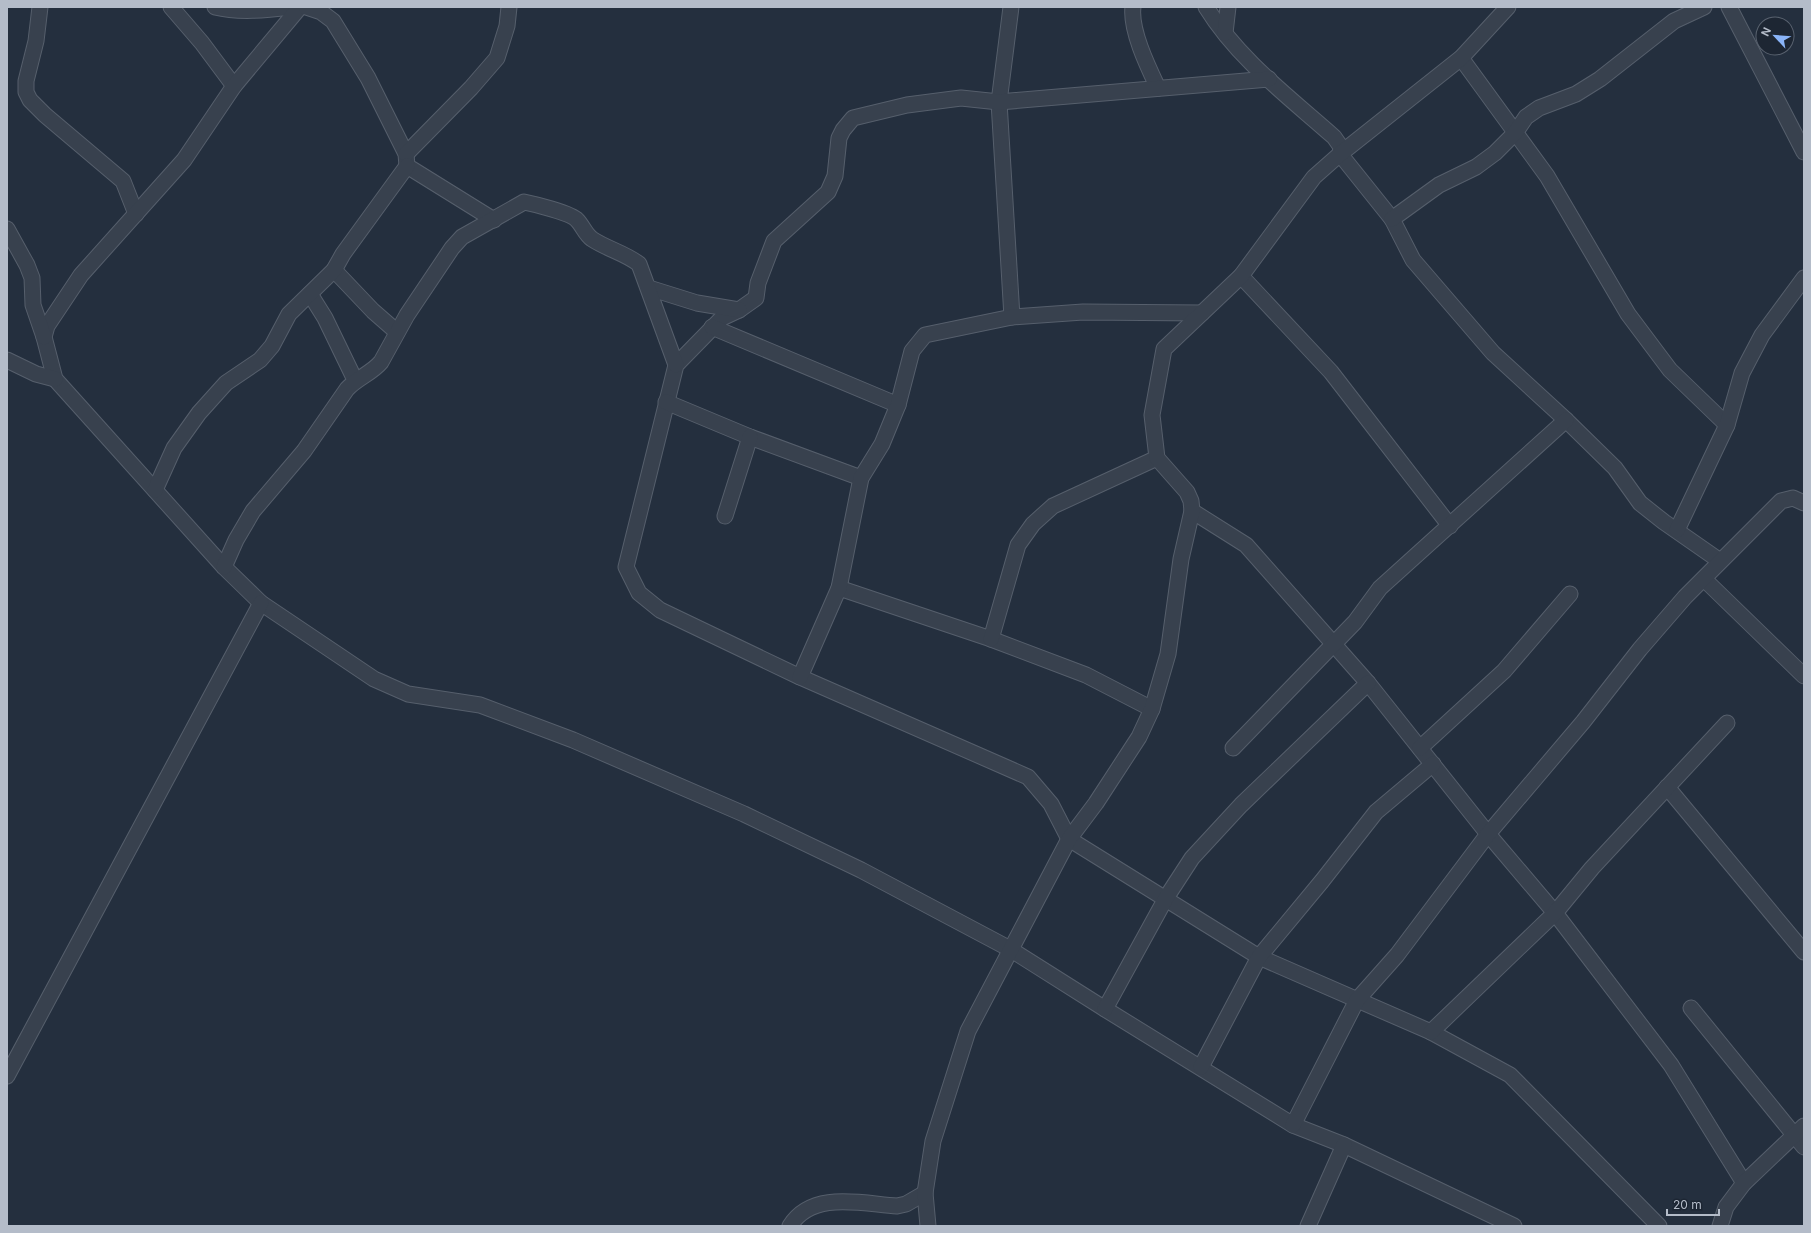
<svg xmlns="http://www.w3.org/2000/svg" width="1811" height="1233" font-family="Inter,sans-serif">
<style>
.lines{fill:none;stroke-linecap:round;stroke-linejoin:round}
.minor-casing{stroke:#565f6c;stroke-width:17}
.minor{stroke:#38414e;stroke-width:15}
</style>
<rect width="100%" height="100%" fill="#242f3e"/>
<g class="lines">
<g class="minor-casing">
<g id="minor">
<polyline points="40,7 36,41 26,81 26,92 30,100 45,115 123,181 136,214"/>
<polyline points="171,7 202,43 234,86"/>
<path d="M 215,7 C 239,13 266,10 291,7"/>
<polyline points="300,7 234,86 184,160 81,275 47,326 44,337 55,379 224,567 261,603 374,679 408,694 480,705 573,740 744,814 861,870 1010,949 1105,1009 1293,1125 1344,1145 1514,1226"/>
<polyline points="306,7 321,12 333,21 368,78 406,154 407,166 494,220"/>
<polyline points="1011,7 999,102 1012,317"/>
<path d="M 1133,7 C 1130,30 1148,67 1158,88"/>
<path d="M 1206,7 C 1238,59 1289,97 1334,137 L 1341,147 L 1340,154 L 1392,219 L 1413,260 L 1493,353 L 1566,420 L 1615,468 L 1640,503 L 1664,522 L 1720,561"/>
<polyline points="1729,7 1804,152"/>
<polyline points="1225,33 1228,7"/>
<polyline points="1461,58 1547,176 1628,314 1670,370 1727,425"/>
<polyline points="1269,79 999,102 961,98 907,105 853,118 843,130 839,138 835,176 828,192 774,241 758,283 756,298 739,310 722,318 676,365 626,567 639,593 660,610 800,677 1028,777 1051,804 1069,839 1259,957 1431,1032 1510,1075 1659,1226"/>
<polyline points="406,154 471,88 497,58 507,26 509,7"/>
<polyline points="1392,219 1439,185 1476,167 1495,153 1515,133 1526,117 1539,108 1576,94 1600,79 1674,21 1704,7"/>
<polyline points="7,229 27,265 32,278 33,305 44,337"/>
<polyline points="334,270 373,311 397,332"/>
<polyline points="1241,276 1331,372 1450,526"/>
<polyline points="649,288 697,303 739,310"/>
<polyline points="310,294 325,318 355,380"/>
<polyline points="712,327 898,405"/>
<polyline points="7,360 36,374 55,379"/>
<polyline points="666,402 750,437 861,478"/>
<polyline points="155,490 174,448 199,413 226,383 260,360 272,346 289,314 334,270 343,254 407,166"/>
<polyline points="1192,511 1246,545 1368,683 1488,834 1555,913 1671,1065 1744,1183"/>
<polyline points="725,516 750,437"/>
<polyline points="1677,530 1727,425 1742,373 1762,335 1804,278"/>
<path d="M 224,567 L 236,540 L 253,511 L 304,451 L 347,389 C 357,378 372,373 381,362 L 407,315 L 452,248 L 462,237 L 524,202 C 534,204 571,213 577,220 C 583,226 585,234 592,239 C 607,249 625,253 639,264 L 676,365"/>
<polyline points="1704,579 1804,676"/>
<polyline points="839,588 991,639 1086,675 1152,709"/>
<polyline points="991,639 1018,545 1033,524 1053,506 1157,458"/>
<polyline points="800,677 839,588 861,478 882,444 898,405 912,351 925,335 1012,317 1083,312 1202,313"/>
<polyline points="1233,748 1355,622 1380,588 1566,420"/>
<polyline points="1420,748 1504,671 1570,594"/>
<polyline points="1667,787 1804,952"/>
<polyline points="1691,1008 1804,1147"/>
<polyline points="1105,1009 1166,898 1192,858 1241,805 1368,683"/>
<polyline points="1431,1032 1555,913 1592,868 1727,723"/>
<polyline points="1201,1067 1259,957 1322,881 1376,812 1433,764"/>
<polyline points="7,1076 261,603"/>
<polyline points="1293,1125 1357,1000 1397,955 1488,834 1583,722 1640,649 1685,597 1781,501 1793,498 1804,503"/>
<path d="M 790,1226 C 812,1190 863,1204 897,1206 L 906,1204 L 925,1193"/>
<polyline points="928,1226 925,1193 933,1141 968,1031 1069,839 1096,803 1139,737 1152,709 1168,654 1181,559 1192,511 1191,501 1187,492 1157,458 1152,415 1164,349 1241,276 1314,177 1340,154 1461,58 1508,7"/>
<polyline points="1308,1226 1344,1145"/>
<polyline points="1720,1226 1726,1207 1744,1183 1804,1126"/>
</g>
</g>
<use href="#minor" class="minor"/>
</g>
<rect width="1811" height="1233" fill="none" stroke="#b4bcc9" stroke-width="16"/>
<g transform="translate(1775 36) rotate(296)"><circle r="19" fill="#1d2633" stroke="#59626f"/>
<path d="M0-3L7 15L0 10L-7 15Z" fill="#8ab4f8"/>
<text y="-6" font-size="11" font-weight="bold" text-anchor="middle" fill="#b4bcc9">N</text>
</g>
<path d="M1667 1209v6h52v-6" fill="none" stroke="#b4bcc9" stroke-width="2"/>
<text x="1673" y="1209" font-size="12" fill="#b4bcc9" stroke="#1d2633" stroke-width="3" paint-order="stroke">20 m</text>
</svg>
